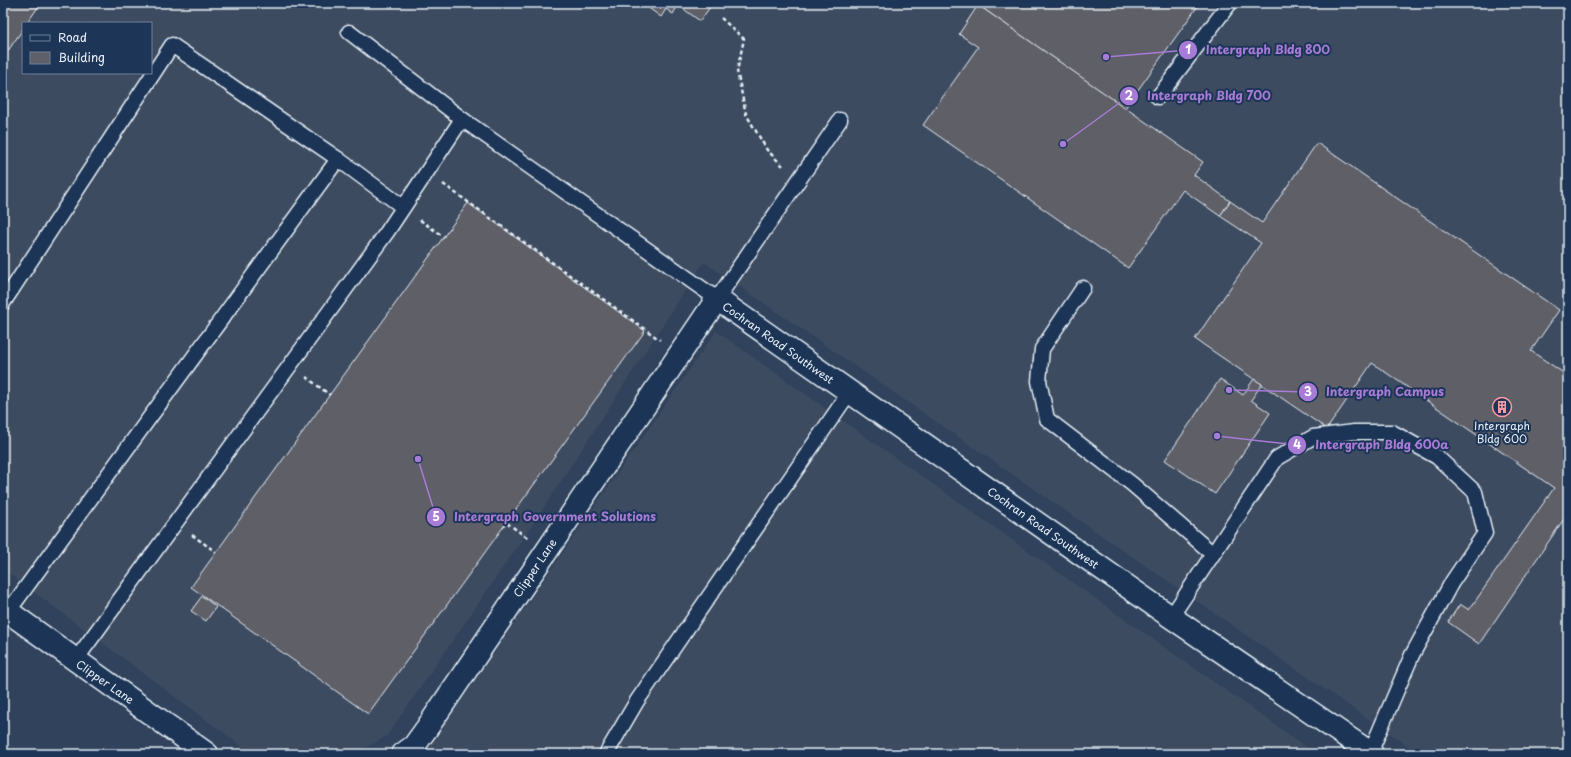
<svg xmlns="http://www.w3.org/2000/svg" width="1571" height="757" font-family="'Playpen Sans',sans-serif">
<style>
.built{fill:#3e4b60;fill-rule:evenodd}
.building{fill:#5e5f68;stroke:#e8f1f8}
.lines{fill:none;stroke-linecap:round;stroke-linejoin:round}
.service-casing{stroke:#e8f1f8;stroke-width:17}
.minor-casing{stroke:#e8f1f8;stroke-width:25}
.path{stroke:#e8f1f8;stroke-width:2.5;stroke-dasharray:4 3;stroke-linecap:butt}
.service{stroke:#1d3557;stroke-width:14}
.minor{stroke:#1d3557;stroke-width:22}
.labels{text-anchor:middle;stroke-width:4;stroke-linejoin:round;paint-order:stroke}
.street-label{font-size:11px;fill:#e8f1f8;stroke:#1d3557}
.poi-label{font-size:11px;fill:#e8f1f8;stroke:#1d3557}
.leader{fill:none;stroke:#a77bd6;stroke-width:1.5}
.callout-dot{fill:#a77bd6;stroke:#1d3557;stroke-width:1.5}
.mark-label{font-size:12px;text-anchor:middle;font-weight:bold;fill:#fff}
.callout-label{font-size:12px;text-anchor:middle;font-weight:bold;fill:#a77bd6;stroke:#1d3557;stroke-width:4;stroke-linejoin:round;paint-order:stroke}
</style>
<rect width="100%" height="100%" fill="#30425c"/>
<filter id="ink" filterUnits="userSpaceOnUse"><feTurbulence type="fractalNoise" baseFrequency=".025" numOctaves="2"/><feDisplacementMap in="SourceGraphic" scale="8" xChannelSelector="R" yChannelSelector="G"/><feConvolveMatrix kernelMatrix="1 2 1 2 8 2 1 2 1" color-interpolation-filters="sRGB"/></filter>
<g filter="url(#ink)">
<g class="built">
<path d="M 3,3 L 1568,3 L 1568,754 L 1419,754 L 704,262 L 537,518 L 387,736 L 354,754 L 252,754 L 3,569 ZM 23,23 L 151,23 L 151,73 L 23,73 Z"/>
<polygon points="716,331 1184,661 1317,754 424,754"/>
</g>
<g class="building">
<polygon points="3,3 41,3 27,23 23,23 23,29 3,58"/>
<polygon points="642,3 713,3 700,21 678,5 673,14 666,9 661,17"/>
<polygon points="980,3 1200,3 1125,108 978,5"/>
<polygon points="978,5 1203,162 1194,175 1230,201 1220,216 1183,190 1128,268 923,125 978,47 959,34"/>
<polygon points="1317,143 1559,310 1531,351 1568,376 1568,513 1479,644 1448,622 1460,604 1469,610 1554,488 1372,363 1327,429 1195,339 1261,243 1220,216 1230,201 1262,223"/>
<polygon points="468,203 645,331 368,714 191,587"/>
<polygon points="1220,379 1243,395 1254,379 1262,384 1251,400 1270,413 1215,494 1165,460"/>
<polygon points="202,596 216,607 206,621 191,611"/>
</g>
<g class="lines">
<g class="service-casing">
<g id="service">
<polyline points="1158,97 1230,3"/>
<polyline points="462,119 717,299 840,120"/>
<polyline points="1083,288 1042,349 1039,381 1047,419 1132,484 1213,554"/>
<polyline points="3,303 172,45 338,159"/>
<polyline points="8,612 338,159 403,207"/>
<polyline points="1171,617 1277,458 1313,437 1354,432 1392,432 1437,457 1475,492 1485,533 1452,582 1412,655 1370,753"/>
<polyline points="75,661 387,232 462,119 349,32"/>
<polyline points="606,754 637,701 849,393"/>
</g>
</g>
<g class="minor-casing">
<g id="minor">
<polyline points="3,608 207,754"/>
<polyline points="403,754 414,746 427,728 717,299 1171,617 1372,754"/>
</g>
</g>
<g class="path">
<polyline points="721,18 744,39 737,71 746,114 767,150 784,167"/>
<polyline points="443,184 660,340"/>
<polyline points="420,220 444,237"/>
<polyline points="306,377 330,395"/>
<polyline points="507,523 528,538"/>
<polyline points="192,535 216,552"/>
</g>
<use href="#service" class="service"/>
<use href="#minor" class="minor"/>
</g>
</g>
<defs>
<g id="building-ring" transform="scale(1)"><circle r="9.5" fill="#1d3557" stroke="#ff9aa2" stroke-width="1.5"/><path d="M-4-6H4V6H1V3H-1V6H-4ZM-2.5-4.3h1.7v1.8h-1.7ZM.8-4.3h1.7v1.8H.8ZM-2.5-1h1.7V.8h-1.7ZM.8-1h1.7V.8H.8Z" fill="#ff9aa2"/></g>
</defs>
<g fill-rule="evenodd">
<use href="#building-ring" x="1502" y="407"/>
</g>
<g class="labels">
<g class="street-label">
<text transform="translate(778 343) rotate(35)" y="4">Cochran Road Southwest</text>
<text transform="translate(1043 528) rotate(35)" y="4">Cochran Road Southwest</text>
<text transform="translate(535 568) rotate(-56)" y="4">Clipper Lane</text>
<text transform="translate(105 682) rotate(35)" y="4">Clipper Lane</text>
</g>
<g class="poi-label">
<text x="1502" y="430">Intergraph<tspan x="1502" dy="13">Bldg 600</tspan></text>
</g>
</g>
<path class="leader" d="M1106 57L1188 50M1063 144L1129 96M1229 390L1308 392M1217 436L1297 445M418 459L436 517"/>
<g class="callout-dot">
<circle cx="1106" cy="57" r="4"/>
<circle cx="1063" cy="144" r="4"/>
<circle cx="1229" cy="390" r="4"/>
<circle cx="1217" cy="436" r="4"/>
<circle cx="418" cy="459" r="4"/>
<circle cx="1188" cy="50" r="10"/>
<circle cx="1129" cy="96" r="10"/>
<circle cx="1308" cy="392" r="10"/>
<circle cx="1297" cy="445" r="10"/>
<circle cx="436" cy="517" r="10"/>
</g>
<g class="mark-label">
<text x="1188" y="54">1</text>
<text x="1129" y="100">2</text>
<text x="1308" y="396">3</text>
<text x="1297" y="449">4</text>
<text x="436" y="521">5</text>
</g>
<g class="callout-label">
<text x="1268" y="54">Intergraph Bldg 800</text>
<text x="1209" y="100">Intergraph Bldg 700</text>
<text x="1385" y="396">Intergraph Campus</text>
<text x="1382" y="449">Intergraph Bldg 600a</text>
<text x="555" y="521">Intergraph Government Solutions</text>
</g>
<rect width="1571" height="757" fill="none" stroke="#1d3557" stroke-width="16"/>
<rect x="8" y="8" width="1555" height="741" fill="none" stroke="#e8f1f8" stroke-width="1.5" filter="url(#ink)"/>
<rect x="22" y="22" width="130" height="52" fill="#1d3557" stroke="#6e8097"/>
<rect x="30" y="35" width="20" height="6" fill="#1d3557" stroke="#6e8097"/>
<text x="58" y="42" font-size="12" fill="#e8f1f8">Road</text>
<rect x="30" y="52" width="20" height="12" fill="#5e5f68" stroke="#6e8097"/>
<text x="58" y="62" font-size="12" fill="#e8f1f8">Building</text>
</svg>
